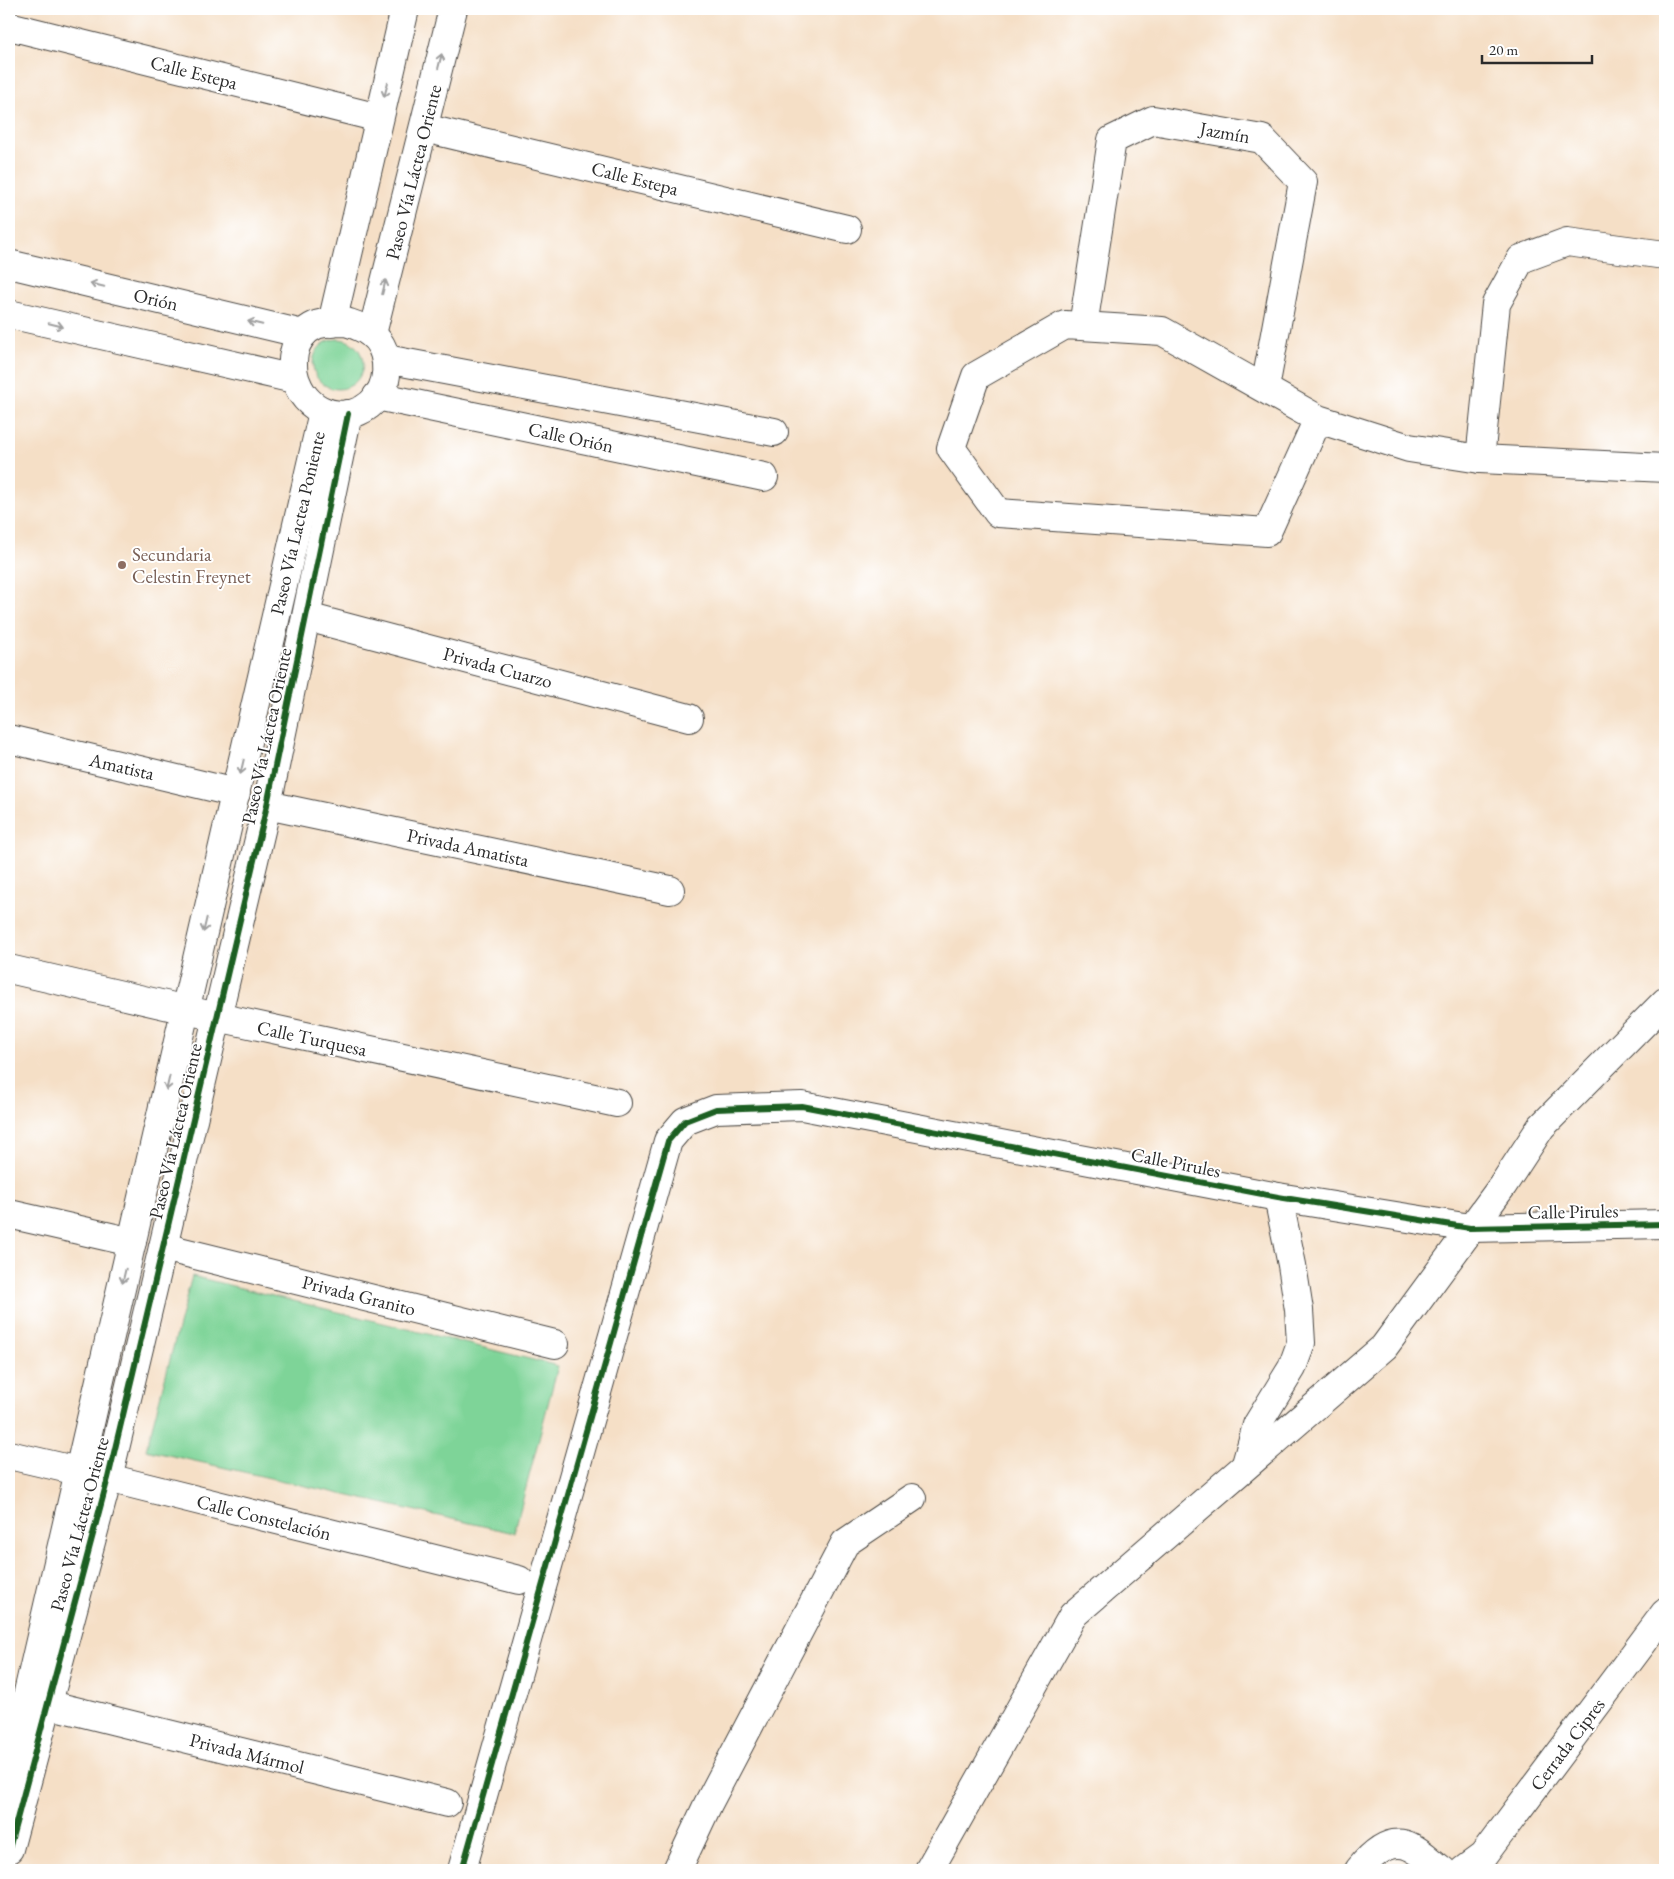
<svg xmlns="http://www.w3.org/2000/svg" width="1674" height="1879" font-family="'EB Garamond',serif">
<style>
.green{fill:#7ed498;stroke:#548062}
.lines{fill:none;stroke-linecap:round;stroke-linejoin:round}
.minor-casing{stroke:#494642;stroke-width:30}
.minor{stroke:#fff;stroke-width:28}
.cycleway-casing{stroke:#fff;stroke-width:9}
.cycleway{stroke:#1b5e20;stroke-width:6}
.oneway{stroke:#a0a0a0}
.education-dot{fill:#8d6e63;stroke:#fff;stroke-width:2}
.labels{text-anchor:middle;stroke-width:4;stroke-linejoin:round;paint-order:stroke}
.street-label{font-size:19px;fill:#2b2b2b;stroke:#fff}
.education-label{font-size:19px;fill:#785e54;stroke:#fff;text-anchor:start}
</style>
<rect width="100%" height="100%" fill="#fff"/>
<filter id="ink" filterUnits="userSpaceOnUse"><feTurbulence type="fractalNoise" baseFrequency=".02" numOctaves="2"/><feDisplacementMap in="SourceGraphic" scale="10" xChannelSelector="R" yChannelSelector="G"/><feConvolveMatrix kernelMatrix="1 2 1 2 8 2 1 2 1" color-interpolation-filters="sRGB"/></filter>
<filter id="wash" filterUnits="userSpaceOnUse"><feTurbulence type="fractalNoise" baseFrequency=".0096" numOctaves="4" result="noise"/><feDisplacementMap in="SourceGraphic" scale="20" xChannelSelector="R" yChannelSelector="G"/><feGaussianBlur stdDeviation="1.12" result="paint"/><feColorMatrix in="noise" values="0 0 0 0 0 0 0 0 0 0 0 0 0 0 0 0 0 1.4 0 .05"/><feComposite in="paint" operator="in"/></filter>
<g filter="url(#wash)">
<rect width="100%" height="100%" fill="#f5dfc6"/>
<g class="green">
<circle cx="338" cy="364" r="25"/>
<polygon points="192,1276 558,1366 514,1533 146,1450"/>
</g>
</g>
<g filter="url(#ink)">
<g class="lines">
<g class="minor-casing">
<g id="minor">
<polyline points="9,26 379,118"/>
<polyline points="424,128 847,229"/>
<polyline points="9,264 303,334"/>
<polyline points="9,314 294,379"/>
<path d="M 346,322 C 355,325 363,327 370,333 C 389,347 391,377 378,396 C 356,425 315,419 299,388 C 288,367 291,336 316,325 C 324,322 337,322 346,322 Z"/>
<polyline points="332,323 405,9"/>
<polyline points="1083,326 1112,140 1153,120 1262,139 1303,182 1265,388"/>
<polyline points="372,334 453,9"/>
<polyline points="386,359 774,432"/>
<polyline points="377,396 764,477"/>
<polyline points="1318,419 1267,532 998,513 951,448 976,376 1065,325 1162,331 1318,419 1409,448 1480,459 1665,468"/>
<polyline points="1480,459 1496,304 1521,259 1567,242 1665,255"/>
<polyline points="307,617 689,718"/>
<polyline points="9,739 236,793"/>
<polyline points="267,805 670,890"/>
<polyline points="9,969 217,1017 617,1103"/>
<polyline points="9,1214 132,1242"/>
<polyline points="163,1247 555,1344"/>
<polyline points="9,1455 108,1478 519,1580"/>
<polyline points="1246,1464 1257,1425 1292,1368 1301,1343 1299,1310 1292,1265 1278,1197"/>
<polyline points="47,1704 447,1803"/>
<polyline points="9,1775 323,412"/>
<polyline points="9,1849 108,1478 163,1247 267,805 348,414"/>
<polyline points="462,1870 668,1141 685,1121 716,1109 802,1106 1278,1197 1470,1228 1665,1224"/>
<polyline points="677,1870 708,1804 845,1543 912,1498"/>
<polyline points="929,1870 1073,1615 1384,1347 1503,1185 1541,1127 1665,1002"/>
<path d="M 1359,1870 C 1371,1855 1390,1836 1411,1847 C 1422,1852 1432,1863 1442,1870"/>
<polyline points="1464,1870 1483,1856 1665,1613"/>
</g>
</g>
<use href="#minor" class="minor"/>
<g class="cycleway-casing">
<g id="cycleway">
<polyline points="9,1849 108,1478 163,1247 267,805 348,414"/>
<polyline points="462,1870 668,1141 685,1121 716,1109 802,1106 1278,1197 1470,1228 1665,1224"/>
</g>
</g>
<use href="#cycleway" class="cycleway"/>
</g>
<defs><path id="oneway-shaft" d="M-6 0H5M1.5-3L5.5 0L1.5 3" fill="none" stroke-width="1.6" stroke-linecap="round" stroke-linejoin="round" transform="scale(1.25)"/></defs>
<g class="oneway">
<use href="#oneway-shaft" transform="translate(440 61) rotate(-76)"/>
<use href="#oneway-shaft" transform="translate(386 90) rotate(104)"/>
<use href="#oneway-shaft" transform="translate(97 285) rotate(-167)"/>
<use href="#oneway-shaft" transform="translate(384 287) rotate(-76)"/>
<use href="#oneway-shaft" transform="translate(255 323) rotate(-167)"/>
<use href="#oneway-shaft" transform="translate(56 325) rotate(13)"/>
<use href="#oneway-shaft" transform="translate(242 767) rotate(103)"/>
<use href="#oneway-shaft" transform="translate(205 925) rotate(103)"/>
<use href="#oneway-shaft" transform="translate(168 1083) rotate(103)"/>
<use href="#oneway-shaft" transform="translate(124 1276) rotate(103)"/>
</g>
</g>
<circle class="education-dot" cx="122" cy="565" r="5"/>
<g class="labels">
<g class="street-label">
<text transform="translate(194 72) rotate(14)" y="7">Calle Estepa</text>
<text transform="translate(1225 132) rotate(10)" y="7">Jazmín</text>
<text transform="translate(413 172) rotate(-76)" y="7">Paseo Vía Láctea Oriente</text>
<text transform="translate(635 178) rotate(14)" y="7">Calle Estepa</text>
<text transform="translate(156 299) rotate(13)" y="7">Orión</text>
<text transform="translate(571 437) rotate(12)" y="7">Calle Orión</text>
<text transform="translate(297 523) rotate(-77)" y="7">Paseo Vía Lactea Poniente</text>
<text transform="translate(498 667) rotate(15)" y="7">Privada Cuarzo</text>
<text transform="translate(266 736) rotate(-78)" y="7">Paseo Vía Láctea Oriente</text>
<text transform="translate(122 766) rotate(13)" y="7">Amatista</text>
<text transform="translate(468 847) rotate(12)" y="7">Privada Amatista</text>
<text transform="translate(312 1038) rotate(12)" y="7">Calle Turquesa</text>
<text transform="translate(175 1131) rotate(-77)" y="7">Paseo Vía Láctea Oriente</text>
<text transform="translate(1176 1162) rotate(11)" y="7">Calle Pirules</text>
<text transform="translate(1573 1211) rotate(-1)" y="7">Calle Pirules</text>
<text transform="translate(359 1295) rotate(14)" y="7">Privada Granito</text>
<text transform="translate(264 1517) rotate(14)" y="7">Calle Constelación</text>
<text transform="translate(79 1524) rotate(-75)" y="7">Paseo Vía Láctea Oriente</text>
<text transform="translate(1567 1744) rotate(-53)" y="7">Cerrada Cipres</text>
<text transform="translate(247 1753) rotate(14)" y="7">Privada Mármol</text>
</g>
<g class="education-label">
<text x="132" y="561">Secundaria<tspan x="132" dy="22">Celestin Freynet</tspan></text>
</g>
</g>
<rect width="1674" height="1879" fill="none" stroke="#fff" stroke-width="30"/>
<path d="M1482 55v8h110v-8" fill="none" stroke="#2b2b2b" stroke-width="2.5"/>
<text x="1489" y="55" font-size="15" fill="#2b2b2b" stroke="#ffffff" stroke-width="4" paint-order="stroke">20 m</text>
</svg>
